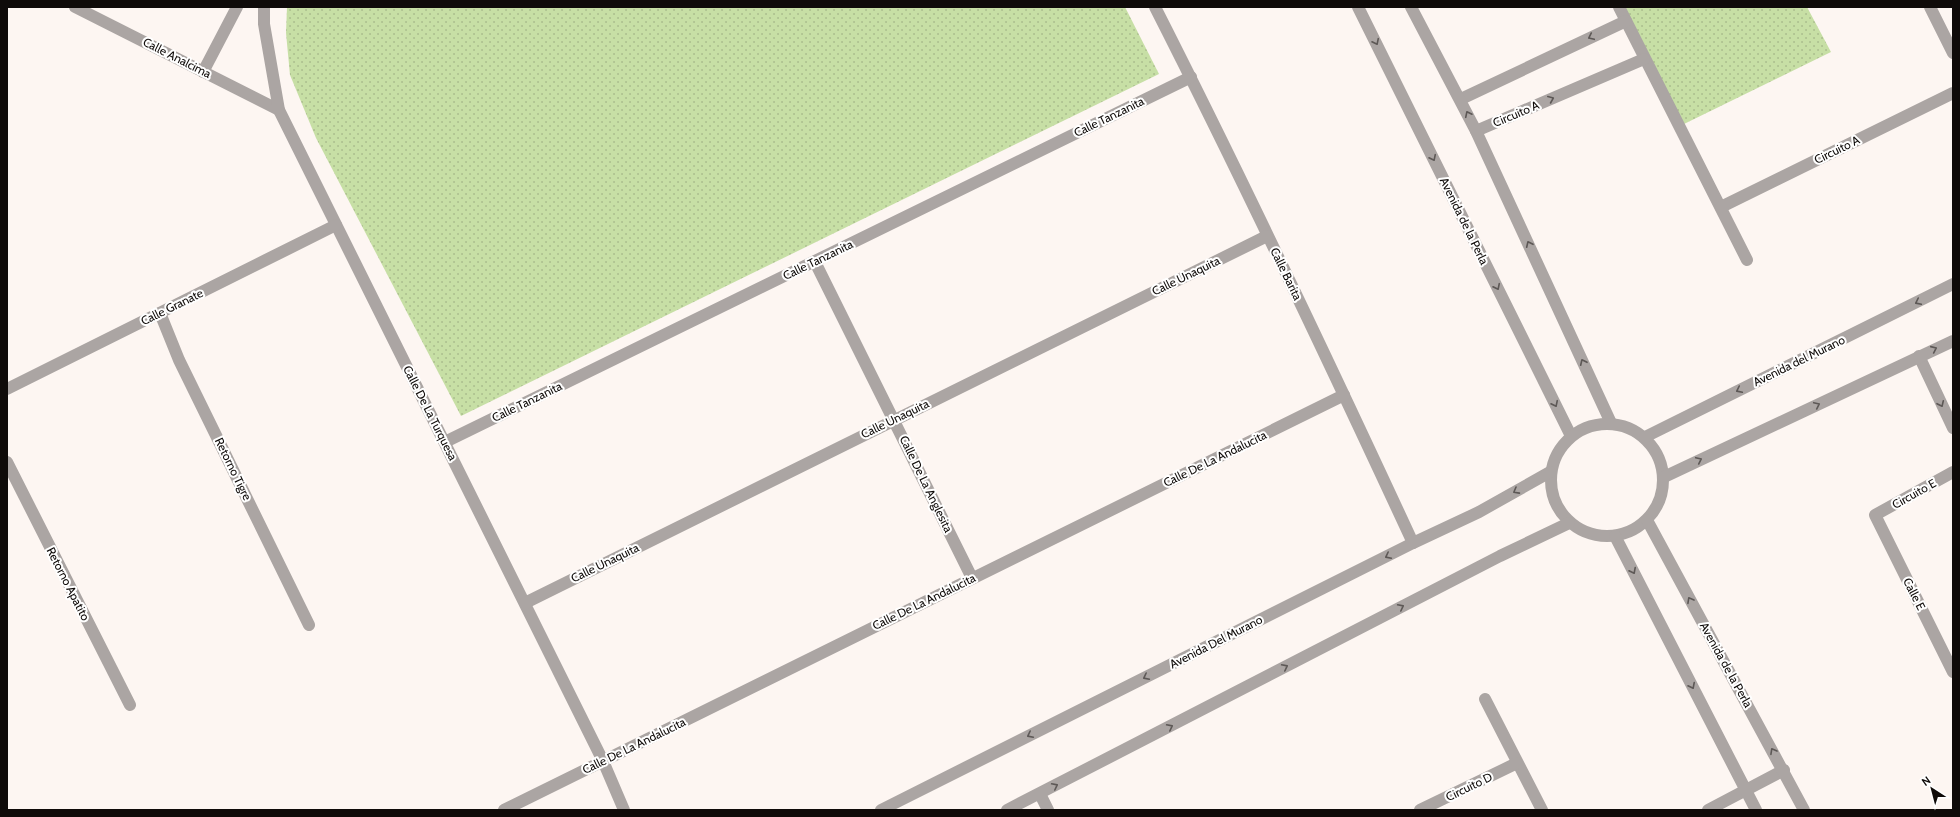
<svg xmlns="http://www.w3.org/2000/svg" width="1960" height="817" font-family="Cabin,sans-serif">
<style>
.park{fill:url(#park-dots)}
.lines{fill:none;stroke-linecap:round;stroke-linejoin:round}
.minor{stroke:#aba5a3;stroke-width:12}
.tertiary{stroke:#aba5a3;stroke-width:12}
.oneway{stroke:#5d5856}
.labels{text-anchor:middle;stroke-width:4;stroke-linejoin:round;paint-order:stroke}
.street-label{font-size:12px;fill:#0f0b09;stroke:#fff}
</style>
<defs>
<pattern id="park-dots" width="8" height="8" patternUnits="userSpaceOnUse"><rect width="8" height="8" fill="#c7dfa5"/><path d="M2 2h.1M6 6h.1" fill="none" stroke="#aabe8d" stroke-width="1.8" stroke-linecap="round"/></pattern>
</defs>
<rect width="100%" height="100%" fill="#fdf6f2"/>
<g class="park">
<polygon points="287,7 1125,7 1159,74 461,416 316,138 290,75 286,33"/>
<polygon points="1624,7 1807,7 1831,52 1684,124"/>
</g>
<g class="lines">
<g class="minor">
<polyline points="75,7 279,110"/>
<polyline points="264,7 264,24 279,110 603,761 624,810"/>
<path d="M 1155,7 C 1245,184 1330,364 1413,543"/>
<polyline points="1619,7 1747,260"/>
<polyline points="1930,7 1953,53"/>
<polyline points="203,72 237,7"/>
<polyline points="1461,99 1626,21"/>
<polyline points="1476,131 1644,59"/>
<polyline points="1721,207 1953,93"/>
<polyline points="815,262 972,578"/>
<polyline points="160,313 179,360 309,625"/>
<polyline points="1919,356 1953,428"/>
<polyline points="7,389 336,225"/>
<polyline points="445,442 1191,77"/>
<polyline points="7,462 130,705"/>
<polyline points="1953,472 1875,515 1953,672"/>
<polyline points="525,603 1267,236"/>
<polyline points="1485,699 1542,810"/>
<polyline points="1040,794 1048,810"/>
<polyline points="504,810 1344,395"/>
<polyline points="1420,810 1517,763"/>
<polyline points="1708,810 1784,770"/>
</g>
<g class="tertiary">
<polyline points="1358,7 1571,436"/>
<polyline points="1411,7 1476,131 1611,423"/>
<circle cx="1607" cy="480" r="56"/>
<polyline points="1645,437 1953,284"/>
<polyline points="1664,477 1953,341"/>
<polyline points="1647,520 1804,810"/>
<polyline points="1615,536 1756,810"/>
<polyline points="881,810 1413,543 1479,512 1550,472"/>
<polyline points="1007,810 1500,556 1569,523"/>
</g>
</g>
<defs><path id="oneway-chevron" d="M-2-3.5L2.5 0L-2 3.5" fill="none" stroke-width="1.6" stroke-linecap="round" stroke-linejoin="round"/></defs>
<g class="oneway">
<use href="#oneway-chevron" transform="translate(1591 37) rotate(155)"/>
<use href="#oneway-chevron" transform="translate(1376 42) rotate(64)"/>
<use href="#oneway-chevron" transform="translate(1551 99) rotate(-23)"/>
<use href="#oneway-chevron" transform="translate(1468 114) rotate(-116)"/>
<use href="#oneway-chevron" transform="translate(1433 158) rotate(64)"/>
<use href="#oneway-chevron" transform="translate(1529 244) rotate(-115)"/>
<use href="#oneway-chevron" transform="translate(1497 287) rotate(64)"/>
<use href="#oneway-chevron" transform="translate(1918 302) rotate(154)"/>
<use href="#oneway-chevron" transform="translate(1934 349) rotate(-24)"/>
<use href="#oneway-chevron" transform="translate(1583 362) rotate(-115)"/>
<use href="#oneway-chevron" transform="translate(1739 390) rotate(154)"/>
<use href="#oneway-chevron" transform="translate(1555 404) rotate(64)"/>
<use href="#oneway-chevron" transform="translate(1941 404) rotate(65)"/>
<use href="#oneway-chevron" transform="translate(1817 405) rotate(-25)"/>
<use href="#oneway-chevron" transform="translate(1699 460) rotate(-25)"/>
<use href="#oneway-chevron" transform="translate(1516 491) rotate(151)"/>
<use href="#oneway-chevron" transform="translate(1388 556) rotate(153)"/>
<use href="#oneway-chevron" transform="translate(1633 571) rotate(63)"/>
<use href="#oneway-chevron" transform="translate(1690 600) rotate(-119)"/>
<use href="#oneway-chevron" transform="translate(1401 607) rotate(-27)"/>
<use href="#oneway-chevron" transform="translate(1285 667) rotate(-27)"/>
<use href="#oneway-chevron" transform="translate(1146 677) rotate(153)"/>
<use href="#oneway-chevron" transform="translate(1692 686) rotate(63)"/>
<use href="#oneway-chevron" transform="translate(1170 727) rotate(-27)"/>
<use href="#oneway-chevron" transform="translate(1030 735) rotate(153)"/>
<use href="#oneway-chevron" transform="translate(1773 751) rotate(-119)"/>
<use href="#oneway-chevron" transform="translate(1055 786) rotate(-27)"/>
</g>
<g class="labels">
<g class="street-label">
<text transform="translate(177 58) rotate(27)" y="4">Calle Analcima</text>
<text transform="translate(1516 114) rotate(-23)" y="4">Circuito A</text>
<text transform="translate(1109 117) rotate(-26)" y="4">Calle Tanzanita</text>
<text transform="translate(1837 150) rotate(-26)" y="4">Circuito A</text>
<text transform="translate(1464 221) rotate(64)" y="4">Avenida de la Perla</text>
<text transform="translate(818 260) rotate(-26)" y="4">Calle Tanzanita</text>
<text transform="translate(1286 274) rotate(64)" y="4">Calle Barita</text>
<text transform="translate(1186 276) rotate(-26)" y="4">Calle Unaquita</text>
<text transform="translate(172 307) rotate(-26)" y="4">Calle Granate</text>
<text transform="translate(1799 361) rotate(-26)" y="4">Avenida del Murano</text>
<text transform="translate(527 402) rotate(-26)" y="4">Calle Tanzanita</text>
<text transform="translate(430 413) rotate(63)" y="4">Calle De La Turquesa</text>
<text transform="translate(895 419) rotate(-26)" y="4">Calle Unaquita</text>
<text transform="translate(1215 459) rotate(-26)" y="4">Calle De La Andalucita</text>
<text transform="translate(233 469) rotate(64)" y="4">Retorno Tigre</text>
<text transform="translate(926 484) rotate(64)" y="4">Calle De La Anglesita</text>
<text transform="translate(1914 494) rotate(-29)" y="4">Circuito E</text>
<text transform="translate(605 563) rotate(-26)" y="4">Calle Unaquita</text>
<text transform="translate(68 584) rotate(63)" y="4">Retorno Apatito</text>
<text transform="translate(1914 594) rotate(63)" y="4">Calle E</text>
<text transform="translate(924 602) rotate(-26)" y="4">Calle De La Andalucita</text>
<text transform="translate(1216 642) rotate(-27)" y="4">Avenida Del Murano</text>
<text transform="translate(1726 665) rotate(61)" y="4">Avenida de la Perla</text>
<text transform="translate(634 746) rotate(-26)" y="4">Calle De La Andalucita</text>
<text transform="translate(1469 787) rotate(-26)" y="4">Circuito D</text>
</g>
</g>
<rect width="1960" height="817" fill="none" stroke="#0f0b09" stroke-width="16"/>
<g transform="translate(1932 789) rotate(324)" stroke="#ffffff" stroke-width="3" paint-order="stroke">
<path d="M0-3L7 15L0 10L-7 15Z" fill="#0f0b09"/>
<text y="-6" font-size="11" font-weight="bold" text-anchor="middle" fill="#0f0b09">N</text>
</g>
</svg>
